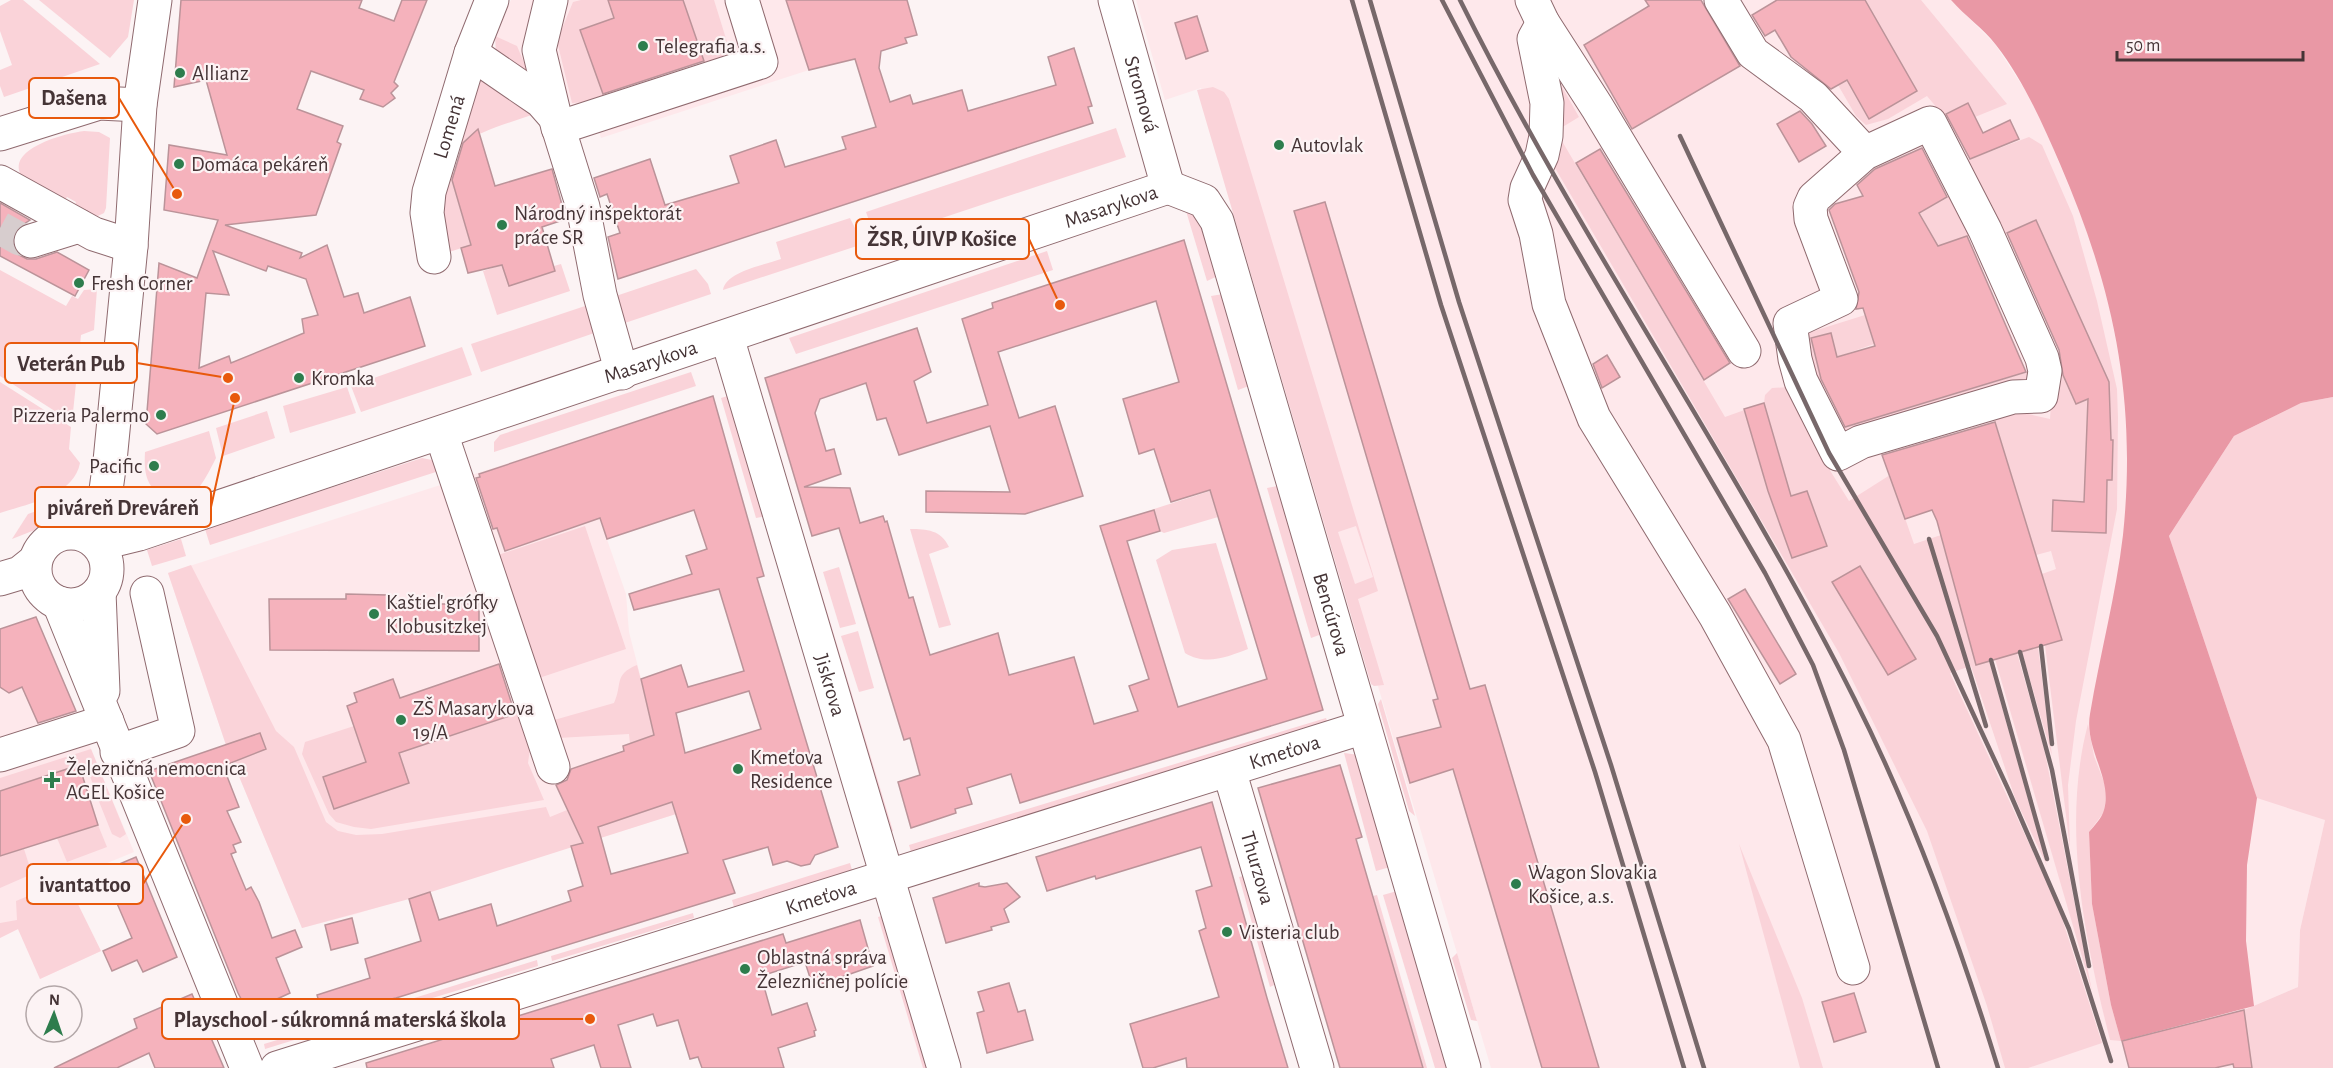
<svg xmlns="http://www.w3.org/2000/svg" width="2333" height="1068" font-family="'Alegreya Sans',sans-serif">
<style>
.built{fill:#fee8eb}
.green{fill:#fad3d9;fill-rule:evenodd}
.forest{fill:#e998a5}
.building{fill:#f5b2bc;stroke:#bb9399;stroke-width:1.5;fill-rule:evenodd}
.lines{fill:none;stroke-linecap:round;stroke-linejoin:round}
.minor-tunnel{stroke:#d7cdce;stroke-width:33;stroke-dasharray:33 16;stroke-linecap:butt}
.minor-casing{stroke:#8f6a6f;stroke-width:35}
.minor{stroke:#fff;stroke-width:33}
.rail{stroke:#77686a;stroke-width:4.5}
.poi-dot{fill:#2e7d4d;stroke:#fcf3f4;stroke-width:2}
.labels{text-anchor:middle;stroke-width:4.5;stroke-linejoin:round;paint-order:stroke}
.poi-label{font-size:21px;fill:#453436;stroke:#fcf3f4;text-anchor:start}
.street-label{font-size:21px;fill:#453436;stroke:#fcf3f4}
.leader{fill:none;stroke:#e8590c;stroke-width:2}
.callout-dot{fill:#e8590c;stroke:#fcf3f4;stroke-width:2}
.callout{fill:#fcf3f4;stroke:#e8590c;stroke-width:2}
.callout-label{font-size:22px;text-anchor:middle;font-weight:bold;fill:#453436}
</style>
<rect width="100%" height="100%" fill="#fcf3f4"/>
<g class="built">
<polygon points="511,0 786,0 809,70 601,138 594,116 549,93 495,36"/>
<polygon points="1136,0 1951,0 1995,44 2027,93 2044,127 2080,212 2106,289 2125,390 2126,430 2325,820 2300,930 2298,987 2244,1010 2252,1068 1491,1068 1201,88 1165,100"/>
<polygon points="573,442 626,594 629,632 676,814 356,914 302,928 226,745 168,573"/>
<polygon points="36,617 134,852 66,880 101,951 40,979 18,929 0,938 0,629"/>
</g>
<g class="green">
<polygon points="11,0 23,0 100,64 4,97 0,86 0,70 12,65 0,31 0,6"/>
<polygon points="39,0 134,0 128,37 110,58"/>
<polygon points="581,0 608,0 614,18 581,30 604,95 668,74 669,79 587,102 572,103 557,41 573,2"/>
<polygon points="683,0 714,0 732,58 704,68 704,61"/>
<polygon points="1865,0 1921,0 2007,104 1975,117 1968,103 1943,115 1927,96 1888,119 1866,125 1856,116 1838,85 1847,80 1869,119 1917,91"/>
<polygon points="495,36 517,46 528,72 496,53"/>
<path d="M 1539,46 L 1579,117 L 1556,131 L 1725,417 L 1764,403 L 1765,395 L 1772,388 L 1790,387 L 1831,472 L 1849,501 L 1890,475 L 1914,544 L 1941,535 L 1976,665 L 1989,661 L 2047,866 L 2015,798 L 1971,666 L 1950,673 L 2058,906 L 2102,1043 L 2028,1068 L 2005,1068 L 1987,1006 L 1927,831 L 1839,653 L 1548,156 ZM 1807,491 L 1826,546 L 1792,558 L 1772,503 ZM 1859,566 L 1916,658 L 1888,674 L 1832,582 Z"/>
<path d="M 480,79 C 504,81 523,96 541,112 C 440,145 440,143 471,245 L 446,253 C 430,196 454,141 469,86 Z"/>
<path d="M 1213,87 L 1224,92 L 1229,99 L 1378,591 L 1358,599 L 1384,685 L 1374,686 L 1371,684 L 1197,90 ZM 1356,526 L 1373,577 L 1355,584 L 1338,532 Z"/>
<polygon points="1116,128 1126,157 876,240 866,212"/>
<path d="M 84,131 L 99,132 L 110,138 L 106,208 L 104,213 L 98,216 L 74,208 L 76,202 L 67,197 L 64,202 C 52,196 31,188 23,178 C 2,149 67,133 84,131 Z"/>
<polygon points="2029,137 2042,145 2073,216 2097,301 2117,389 2118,418 2117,509 2076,721 2068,785 2070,848 2045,645 2062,640 2042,574 2056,569 2051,551 2036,555 1992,411 2015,411 2050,419 2054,355 2076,403 2088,399 2084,502 2054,501 2053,531 2106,533 2107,480 2112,480 2113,440 2111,440 2103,369 2036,221 2001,236 1965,161"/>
<polygon points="1956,192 1977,233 1938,246 1920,213"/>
<polygon points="1186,211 1202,215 1220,275 1207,281"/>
<path d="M 850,218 L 863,244 L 723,290 C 726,271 765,265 781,259 L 776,242 Z"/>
<polygon points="1047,251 1053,270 796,354 789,338"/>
<polygon points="561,264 570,291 497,315 483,271 502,265 509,286 555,271 554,266"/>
<polygon points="696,269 708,284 711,294 616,326 610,298"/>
<polygon points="0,270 66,306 72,296 78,299 84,290 97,289 94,330 81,335 72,422 0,376"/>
<polygon points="1223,294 1249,386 1238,390 1211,296"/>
<polygon points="591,304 603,330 481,372 471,344"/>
<path d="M 1865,315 L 1874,344 L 1817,364 L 1824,389 L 1818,391 L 1820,400 L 1827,398 L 1837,429 L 2035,370 L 2030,383 L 2016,389 L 1971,397 L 1857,436 L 1840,437 C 1820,420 1791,361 1801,335 Z"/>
<polygon points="462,347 472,375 361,412 351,386"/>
<polygon points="691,372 696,386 494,452 494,442 500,435"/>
<path d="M 0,382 L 71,427 L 69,449 L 80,463 C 74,496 27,504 0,513 Z"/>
<polygon points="347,387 356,413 290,433 283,406"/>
<polygon points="731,395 766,516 756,518 721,398"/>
<polygon points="2333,397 2333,1068 2252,1068 2244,1010 2298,987 2300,930 2325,820 2257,798 2169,536 2234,436 2301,403"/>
<polygon points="267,411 275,438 223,456 216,428"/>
<path d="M 209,431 L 216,458 C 203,484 189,512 156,506 L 159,495 C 145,483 144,470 145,452 Z"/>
<polygon points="422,458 432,460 442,470 210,545 205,529"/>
<polygon points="1277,486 1322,634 1311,638 1267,488"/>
<polygon points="1210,491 1218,517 1164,533 1160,531 1154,509"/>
<polygon points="80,496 50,524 12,539 28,514"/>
<polygon points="585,526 626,649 536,679 495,556"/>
<path d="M 910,529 C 927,529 941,530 949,547 L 929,554 L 951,625 L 939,628 Z"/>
<polygon points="181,539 186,556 152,566 147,550"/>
<path d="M 1216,543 L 1248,649 C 1227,657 1206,666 1185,653 L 1156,560 L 1172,550 Z"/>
<polygon points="810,555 893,831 886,834 802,556"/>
<path d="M 191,565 L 276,731 L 294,747 L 326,822 L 338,831 L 356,835 L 382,834 L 546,807 L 550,817 L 567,810 L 575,826 L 589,830 L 653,808 L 630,744 L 629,734 L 558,738 L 547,722 L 614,703 C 623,684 613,675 637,665 L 676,814 L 409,899 L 302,928 L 226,745 L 168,573 Z"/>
<polygon points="839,567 856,624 840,628 823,572"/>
<polygon points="858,631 874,688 859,692 841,636"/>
<polygon points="2038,647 2052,756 2022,652"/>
<polygon points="2017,653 2044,748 2092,991 1995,659"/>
<polygon points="510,688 532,734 528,763 544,800 371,829 354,827 336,822 329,814 302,754 305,742 354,726 366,762 323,777 334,809 409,783 399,753 516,714 514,707 517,706 514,698 511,698"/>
<polygon points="1381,699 1415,816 1409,811 1378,704"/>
<polygon points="1326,718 1328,724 911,852 909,845"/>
<path d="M 2088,724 L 2094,756 L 2107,790 L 2104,812 L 2089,832 L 2092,904 L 2111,1005 L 2121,1041 L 2110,1040 C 2085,940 2061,826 2088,724 Z"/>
<polygon points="91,749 126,834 120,838 112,834 98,799 108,796 104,784 94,787 88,771 81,772 79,765 0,791 0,778"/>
<polygon points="1344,753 1359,755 1390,867 1376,871"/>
<polygon points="98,825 107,847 67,862 57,838"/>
<polygon points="1739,844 1802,998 1823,1068 1800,1068"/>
<polygon points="24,849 32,874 0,888 0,856"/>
<polygon points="850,863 852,870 734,907 732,900"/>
<polygon points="1243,876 1274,985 1270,987 1239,877"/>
<polygon points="66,880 101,951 40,979 18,929 0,938 0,923 17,920 16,901"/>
<polygon points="1397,891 1458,1068 1435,1068 1383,895"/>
<polygon points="1377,895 1427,1068 1423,1068 1373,896"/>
<polygon points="693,913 694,918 552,961 551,956"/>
<polygon points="885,915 931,1068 923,1068 878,917"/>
<polygon points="1457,953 1477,1021 1471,1020 1452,958"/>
<polygon points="537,960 538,966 396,1009 395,1004"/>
<polygon points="383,1008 385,1012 265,1049 264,1044"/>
</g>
<path class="forest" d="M 1951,0 L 2333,0 L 2333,397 L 2301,403 L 2234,436 L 2169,536 L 2257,798 L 2247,865 L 2246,941 L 2254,1006 L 2121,1041 L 2111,1005 L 2092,904 L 2089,832 C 2094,826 2102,818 2104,810 C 2113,779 2084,748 2090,714 C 2100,654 2116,595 2123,535 C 2137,399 2114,289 2060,164 C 2042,123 2024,81 1996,45 C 1983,28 1965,16 1951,0 Z"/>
<g class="building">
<path d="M 181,0 L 362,0 L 359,8 L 394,21 L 402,0 L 427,0 L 394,82 L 398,86 L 391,93 L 395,98 L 383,107 L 360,99 L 364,90 L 311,71 L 297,109 L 343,126 L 337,142 L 341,144 L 316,215 L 225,225 L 302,253 L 300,258 L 327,245 L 344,297 L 358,293 L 364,313 L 410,297 L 425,346 L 157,434 L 146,424 L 159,263 L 197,278 L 218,220 L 164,210 L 169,145 L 227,155 L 206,80 L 174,87 ZM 213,251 L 266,271 L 268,266 L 306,279 L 318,315 L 302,319 L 304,333 L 231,363 L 229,356 L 199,368 L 206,293 L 229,295 Z"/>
<polygon points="608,0 683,0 704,61 603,94 580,30 614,18"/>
<polygon points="786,0 907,0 917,35 905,38 907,43 881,51 879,68 890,102 910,95 913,104 962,90 968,111 1056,85 1048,57 1074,48 1092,106 1088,107 1093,123 618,279 608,237 620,233 607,194 600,197 594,178 650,159 665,205 739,183 730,156 776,140 785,167 846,149 842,137 876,127 855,59 809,70"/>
<polygon points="1645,0 1701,0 1740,66 1632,129 1584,45 1649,6"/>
<polygon points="1777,0 1865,0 1917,91 1869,119 1847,80 1831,89 1791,57 1775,30 1765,36 1752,15"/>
<polygon points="1197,16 1208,51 1186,59 1175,23"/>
<polygon points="1968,103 1983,133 2010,120 2019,139 1970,159 1946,114"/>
<polygon points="1800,111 1812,124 1826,146 1799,162 1777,124"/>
<polygon points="478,129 495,186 552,169 566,219 542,227 555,271 509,286 502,265 468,273 461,248 471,245 452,180 463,143"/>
<polygon points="1922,148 1947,197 1919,213 1938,246 1967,236 2026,372 1845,427 1821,379 1811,338 1831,333 1837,357 1875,346 1863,308 1856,309 1859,292 1829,210 1835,204 1863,196 1857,185 1875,169"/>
<polygon points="1600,149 1730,363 1704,380 1576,163"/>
<polygon points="1325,202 1470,689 1485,685 1599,1068 1542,1068 1453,769 1410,783 1397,738 1441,727 1433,700 1438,699 1294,211"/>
<polygon points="0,203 30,220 18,228 13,236 13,247 19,255 27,259 36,259 57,252 89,270 75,296 0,256"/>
<polygon points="2036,220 2109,382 2111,440 2113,440 2112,480 2107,480 2106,533 2052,531 2053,500 2084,502 2088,399 2076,404 2063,375 2059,350 2007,233"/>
<path d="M 1184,240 L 1323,710 L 1020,803 L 1011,774 L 967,788 L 972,804 L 955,809 L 956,813 L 911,828 L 898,782 L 920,775 L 910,738 L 904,740 L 839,528 L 812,536 L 765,378 L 917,328 L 931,372 L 914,381 L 927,423 L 988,405 L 962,319 L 993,308 L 992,303 ZM 1156,301 L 1179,382 L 1123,399 L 1139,454 L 1154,449 L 1171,502 L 1210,490 L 1267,679 L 1178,707 L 1127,541 L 1160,531 L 1154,510 L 1100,526 L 1149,679 L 1129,686 L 1138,711 L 1094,724 L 1074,657 L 1009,675 L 998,633 L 930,655 L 913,597 L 909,598 L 887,521 L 885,522 L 883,516 L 860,523 L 850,488 L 804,487 L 841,474 L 834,449 L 826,451 L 815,413 L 820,399 L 866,383 L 877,420 L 886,418 L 899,455 L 990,426 L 1010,492 L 926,491 L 926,512 L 1025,514 L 1083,496 L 1055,406 L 1019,418 L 998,352 Z"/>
<polygon points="1607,355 1620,377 1602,388 1593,364"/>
<path d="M 713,396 L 764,576 L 757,578 L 838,847 L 815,855 L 810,864 L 801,866 L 787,861 L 773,865 L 768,847 L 723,860 L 735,893 L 396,998 L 377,1002 L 376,1000 L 323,1016 L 317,995 L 370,978 L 365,959 L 421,941 L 409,899 L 430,892 L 439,920 L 491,904 L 497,926 L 571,901 L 568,891 L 583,886 L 571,846 L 583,843 L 556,785 L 567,780 L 571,769 L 624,751 L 623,746 L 654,735 L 641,679 L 681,665 L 688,687 L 744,671 L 719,589 L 634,610 L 629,594 L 692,574 L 686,556 L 707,549 L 694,510 L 607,539 L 600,518 L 505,551 L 497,528 L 493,529 L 476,478 L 480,477 L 479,474 ZM 749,691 L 761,729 L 685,753 L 676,713 ZM 672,802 L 688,853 L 611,874 L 598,827 Z"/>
<polygon points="1764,403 1791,496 1807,491 1827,546 1792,558 1768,491 1744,409"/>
<polygon points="1995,422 2062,640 1976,665 1937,521 1932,510 1905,519 1882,455"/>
<polygon points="1860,566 1916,659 1888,675 1832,582"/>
<polygon points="1745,589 1796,674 1780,684 1728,599"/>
<polygon points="346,594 387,595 387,604 479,604 479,651 270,650 269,599 346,599"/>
<polygon points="36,617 76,711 38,723 22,687 9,693 0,687 0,629"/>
<polygon points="499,664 515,714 399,753 409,783 334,809 323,777 366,762 347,706 357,702 354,693 393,679 400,698"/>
<polygon points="260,733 266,749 223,766 239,807 227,811 241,842 233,845 236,852 231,854 246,890 251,887 259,902 272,938 295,930 302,947 276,958 290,993 277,999 282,1011 260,1021 255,1008 248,1012 238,993 149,771"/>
<polygon points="79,765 98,825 0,856 0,791"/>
<polygon points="1340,765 1362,837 1356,839 1423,1068 1340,1068 1258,788"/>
<polygon points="1212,802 1267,998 1288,1068 1187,1068 1186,1058 1153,1068 1143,1068 1130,1024 1219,997 1199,931 1206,928 1196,891 1212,886 1201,847 1096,879 1095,876 1047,891 1036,857"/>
<polygon points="136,857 177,957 143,972 137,960 112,971 103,951 132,938 103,871"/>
<polygon points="979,883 979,886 985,887 1007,883 1020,897 1004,909 1009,922 991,927 992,930 946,943 933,898"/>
<polygon points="352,918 358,943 331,950 325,925"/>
<polygon points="860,920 873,966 813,987 805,962 761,976 772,1015 807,1003 816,1030 814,1031 815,1036 778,1048 784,1068 702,1068 698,1057 690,1059 678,1020 657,1026 653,1014 618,1025 631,1068 601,1068 594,1045 551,1059 554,1068 367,1068 366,1063 783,934 786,943"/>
<polygon points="1009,983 1018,1012 1025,1010 1033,1040 987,1053 977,1013 984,1011 978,992"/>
<polygon points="1854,993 1866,1032 1834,1042 1822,1002"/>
<polygon points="192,994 224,1068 155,1068 149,1053 117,1068 54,1068 137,1028 134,1019"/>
<polygon points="2244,1010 2252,1068 2234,1068 2233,1064 2215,1068 2129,1068 2122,1041"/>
</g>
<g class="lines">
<polyline class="minor-tunnel" points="0,228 20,239 31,241"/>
<g class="minor-casing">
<g id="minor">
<polyline points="551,0 539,50 555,117"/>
<path id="s1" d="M 1115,0 L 1168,187"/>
<polyline points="1532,0 1543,23 1597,107 1744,351"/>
<polyline points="1721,0 1753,53 1813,97 1865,153 1814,198 1810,207 1811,219 1841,299 1790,323 1795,359 1801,381 1838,454 1861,442 2013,397 2041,396 2045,371 2042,358 1985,230 1930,123 1865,153"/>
<polyline points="1543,23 1534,39 1547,103 1546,136 1542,155 1527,188 1525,200 1536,234 1549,304 1594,418 1715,615 1784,740 1853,968"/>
<polyline points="471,53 541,101 555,117 583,207 600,295 622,373"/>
<polyline points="558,128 761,62 742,0"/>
<polyline points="0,134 99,103 140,105"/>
<polyline points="0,182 94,234 131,246"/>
<path id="s2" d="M 1168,187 L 1204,201 L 1217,221 L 1464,1068"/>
<polyline points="31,241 79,226"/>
<path id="s3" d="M 434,257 L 427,213 L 429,192 L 471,53 L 492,0"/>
<path id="s4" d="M 727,337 L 944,1068"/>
<polyline points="441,433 553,767"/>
<circle cx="71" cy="569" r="36"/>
<polyline points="93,540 106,490 110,461 131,246 140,105 155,0"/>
<path id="s5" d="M 98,544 L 139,534 L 1168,187"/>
<polyline points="0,579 20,573 35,561"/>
<polyline points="99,592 103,691"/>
<polyline points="59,603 247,1068"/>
<polyline points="117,752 178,731 147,593"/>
<polyline points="0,755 107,721"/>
<path id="s6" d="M 1229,770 L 1317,1068"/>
<path id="s7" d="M 277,1068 L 1364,727"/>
</g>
</g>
<use href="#minor" class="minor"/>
<g class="rail">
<polyline points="1352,0 1441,305 1595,772 1684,1068"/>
<polyline points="1370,0 1459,302 1611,765 1704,1068"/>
<polyline points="1442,0 1533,175 1765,573 1813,665 1844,750 1938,1068"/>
<path d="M 1460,0 C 1579,240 1734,459 1854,698 C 1914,817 1959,941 1998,1068"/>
<polyline points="1680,136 1829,453 1937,636 2009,791 2069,929 2111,1061"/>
<polyline points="1929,539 1986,726"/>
<polyline points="2041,646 2052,744"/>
<polyline points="2020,652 2052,770 2089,966"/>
<polyline points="1991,660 2047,859"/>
</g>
</g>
<g class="poi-dot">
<circle cx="643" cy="46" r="6"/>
<circle cx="180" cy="73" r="6"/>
<circle cx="1279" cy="145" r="6"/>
<circle cx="179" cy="164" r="6"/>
<circle cx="502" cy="225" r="6"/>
<circle cx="79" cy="283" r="6"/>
<circle cx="299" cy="378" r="6"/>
<circle cx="161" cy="415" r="6"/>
<circle cx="154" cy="466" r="6"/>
<circle cx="374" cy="614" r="6"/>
<circle cx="401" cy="720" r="6"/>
<circle cx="738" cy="769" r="6"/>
<path d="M49 771h6v6h6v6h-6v6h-6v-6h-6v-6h6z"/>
<circle cx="1516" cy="884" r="6"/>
<circle cx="1227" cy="932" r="6"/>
<circle cx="745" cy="969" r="6"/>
</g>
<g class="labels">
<g class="poi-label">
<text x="655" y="53">Telegrafia a.s.</text>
<text x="192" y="80">Allianz</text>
<text x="1291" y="152">Autovlak</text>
<text x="191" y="171">Domáca pekáreň</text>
<text x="514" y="220">Národný inšpektorát<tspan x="514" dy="24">práce SR</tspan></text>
<text x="91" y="290">Fresh Corner</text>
<text x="311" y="385">Kromka</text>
<text x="149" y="422" text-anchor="end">Pizzeria Palermo</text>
<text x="142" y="473" text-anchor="end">Pacific</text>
<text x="386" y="609">Kaštieľ grófky<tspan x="386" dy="24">Klobusitzkej</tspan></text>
<text x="413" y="715">ZŠ Masarykova<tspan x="413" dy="24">19/A</tspan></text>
<text x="750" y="764">Kmeťova<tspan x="750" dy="24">Residence</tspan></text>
<text x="66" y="775">Železničná nemocnica<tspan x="66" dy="24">AGEL Košice</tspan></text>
<text x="1528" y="879">Wagon Slovakia<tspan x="1528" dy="24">Košice, a.s.</tspan></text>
<text x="1239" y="939">Visteria club</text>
<text x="757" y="964">Oblastná správa<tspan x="757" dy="24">Železničnej polície</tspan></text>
</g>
<g class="street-label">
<text dy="7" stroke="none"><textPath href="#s1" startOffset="98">Stromová</textPath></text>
<text dy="7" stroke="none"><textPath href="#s3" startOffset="134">Lomená</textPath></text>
<text dy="7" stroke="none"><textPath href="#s5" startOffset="1068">Masarykova</textPath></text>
<text dy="7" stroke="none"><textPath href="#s5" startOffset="582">Masarykova</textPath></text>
<text dy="7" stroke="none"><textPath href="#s2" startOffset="472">Bencúrova</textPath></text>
<text dy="7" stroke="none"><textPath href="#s4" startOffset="363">Jiskrova</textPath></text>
<text dy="7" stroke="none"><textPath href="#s7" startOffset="1056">Kmeťova</textPath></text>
<text dy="7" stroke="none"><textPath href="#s6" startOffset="102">Thurzova</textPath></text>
<text dy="7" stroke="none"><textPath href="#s7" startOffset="570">Kmeťova</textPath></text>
</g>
</g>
<path class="leader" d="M177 194L119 98M1060 305L1029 239M228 378L137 363M235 398L211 507M186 819L143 884M590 1019L519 1019"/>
<g class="callout-dot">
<circle cx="177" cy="194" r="6"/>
<circle cx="1060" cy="305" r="6"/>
<circle cx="228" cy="378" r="6"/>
<circle cx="235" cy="398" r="6"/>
<circle cx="186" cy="819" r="6"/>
<circle cx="590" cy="1019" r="6"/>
</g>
<g class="callout">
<rect x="29" y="78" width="90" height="40" rx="6"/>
<rect x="856" y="219" width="173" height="40" rx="6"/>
<rect x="5" y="343" width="132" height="40" rx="6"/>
<rect x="35" y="487" width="176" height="40" rx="6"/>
<rect x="27" y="864" width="116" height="40" rx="6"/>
<rect x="162" y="999" width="357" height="40" rx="6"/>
</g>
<g class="callout-label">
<text x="74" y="105">Dašena</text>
<text x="942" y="246">ŽSR, ÚIVP Košice</text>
<text x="71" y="371">Veterán Pub</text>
<text x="123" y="515">piváreň Dreváreň</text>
<text x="85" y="892">ivantattoo</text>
<text x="340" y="1027">Playschool - súkromná materská škola</text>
</g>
<g transform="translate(54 1014) rotate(2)"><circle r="28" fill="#fcf3f4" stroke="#b3a7a8" stroke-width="1.5"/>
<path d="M0-4.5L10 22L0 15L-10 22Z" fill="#2e7d4d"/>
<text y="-9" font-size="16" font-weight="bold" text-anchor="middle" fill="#453436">N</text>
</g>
<path d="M2117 51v9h186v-9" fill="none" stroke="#453436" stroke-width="3"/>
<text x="2126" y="51" font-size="18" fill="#453436" stroke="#fcf3f4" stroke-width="4.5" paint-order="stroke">50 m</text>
</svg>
